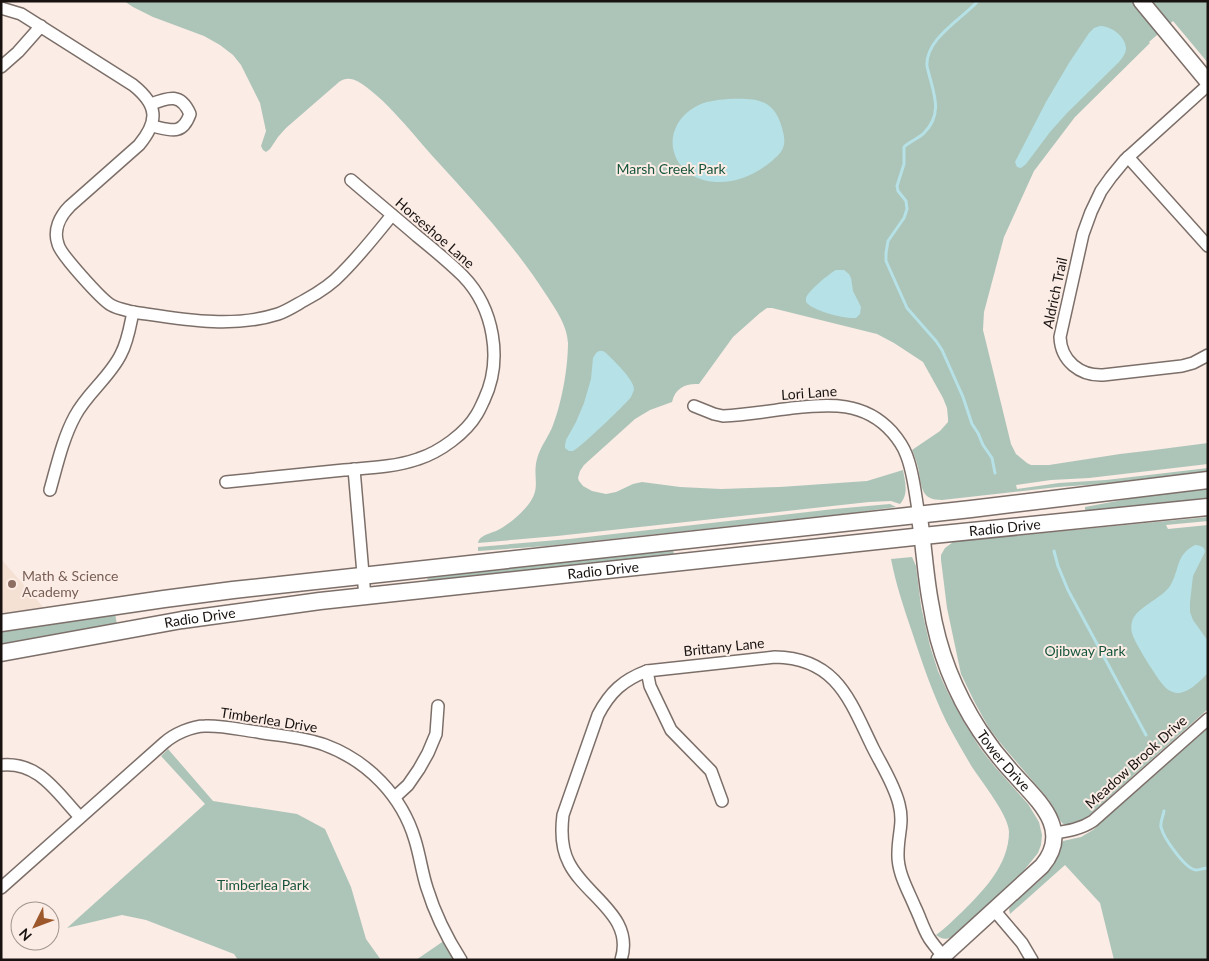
<svg xmlns="http://www.w3.org/2000/svg" width="1209" height="961" font-family="Lato,sans-serif">
<style>
.built{fill:#f5e0d4}
.green{fill:#adc5b9}
.water{fill:#b6e1e6}
.lines{fill:none;stroke-linecap:round;stroke-linejoin:round}
.stream{stroke:#b6e1e6;stroke-width:3}
.minor-casing{stroke:#7c6f69;stroke-width:14}
.tertiary-casing{stroke:#7c6f69;stroke-width:18}
.secondary-casing{stroke:#7c6f69;stroke-width:19}
.minor{stroke:#fff;stroke-width:11}
.tertiary{stroke:#fff;stroke-width:15}
.secondary{stroke:#fff;stroke-width:16}
.education-dot{fill:#8d6e63;stroke:#fbece5;stroke-width:2}
.labels{text-anchor:middle;stroke-width:4;stroke-linejoin:round;paint-order:stroke}
.park-label{font-size:14px;fill:#16553d;stroke:#fbece5}
.street-label{font-size:14px;fill:#181311;stroke:#fbece5}
.education-label{font-size:14px;fill:#785e54;stroke:#fbece5;text-anchor:start}
</style>
<rect width="100%" height="100%" fill="#fbece5"/>
<polygon class="built" points="1,559 44,608 1,614"/>
<g class="green">
<path d="M 124,1 L 1208,1 L 1208,63 L 1173,21 L 1149,42 L 1150,43 L 1075,117 L 1034,171 L 1004,237 L 984,312 L 983,330 L 1011,444 L 1016,454 L 1027,463 L 1031,465 L 1049,465 L 1120,454 L 1154,450 L 1208,443 L 1208,464 L 1089,478 L 1051,480 L 1016,485 L 1017,489 L 1059,483 L 1106,480 L 1208,468 L 1208,471 L 1101,484 L 1058,487 L 942,500 C 922,500 922,489 919,473 C 918,465 915,457 912,450 L 940,431 L 948,422 L 948,418 L 947,408 L 943,398 L 923,362 L 894,343 L 877,334 L 772,308 L 767,308 L 760,313 L 733,337 L 699,384 C 686,383 675,388 672,402 L 650,410 L 635,419 L 584,465 L 580,471 L 578,478 L 579,481 L 583,486 L 592,491 L 606,494 L 616,492 L 633,484 L 642,482 L 680,487 L 721,489 L 780,487 L 867,481 L 903,470 C 905,482 909,494 900,504 L 891,501 L 869,502 L 557,536 L 478,543 C 479,540 479,539 482,537 C 486,534 491,533 496,531 C 507,526 520,515 528,505 C 542,487 532,478 537,459 C 540,447 549,436 553,425 C 562,402 568,367 568,343 C 567,325 556,310 547,296 C 515,246 476,204 437,161 C 415,137 384,96 357,81 C 350,78 345,78 339,82 L 286,128 L 278,137 L 270,149 L 266,152 L 263,150 L 261,146 L 266,131 L 260,103 L 241,65 L 233,55 L 220,45 L 204,36 L 153,17 L 133,7 Z"/>
<polygon points="1208,487 1208,501 1085,512 1085,507 1165,492"/>
<polygon points="890,504 896,507 852,513 547,546 478,551 478,547 569,539 834,509"/>
<path d="M 1208,517 L 1208,521 L 1166,525 L 1168,529 L 1208,525 L 1208,709 L 1086,818 C 1058,835 1062,819 1049,800 L 1002,745 L 989,728 L 975,703 L 961,674 L 947,608 L 941,560 L 941,555 L 945,548 L 953,542 L 959,541 Z"/>
<polygon points="673,548 674,556 428,583 427,575"/>
<path d="M 912,557 L 916,566 L 921,606 L 930,646 L 938,671 L 948,693 L 965,724 L 980,748 L 995,767 L 1028,804 L 1039,822 L 1042,835 L 1041,845 L 1038,853 L 1021,874 L 952,937 C 946,940 941,939 936,935 C 946,928 953,920 962,912 C 983,891 1009,865 1009,832 C 1009,816 982,782 972,767 C 963,752 954,736 946,721 C 932,692 922,662 912,632 C 904,608 896,585 891,559 Z"/>
<polygon points="115,613 117,625 1,647 1,630"/>
<path d="M 1208,728 L 1208,960 L 1114,960 L 1100,903 L 1065,865 L 1010,914 L 1009,909 L 1011,906 C 1023,893 1042,881 1052,867 C 1057,859 1058,848 1063,841 L 1081,837 L 1093,830 Z"/>
<polygon points="168,749 213,801 297,814 325,829 351,887 366,939 381,960 238,960 234,954 146,920 122,915 67,928 205,804 161,756"/>
<polygon points="448,938 457,954 450,960 416,960"/>
</g>
<g class="water">
<path d="M 1100,26 C 1111,26 1125,36 1126,48 C 1126,54 1122,58 1119,62 L 1067,113 L 1050,132 L 1026,164 L 1021,168 L 1017,167 L 1015,162 L 1017,158 L 1046,102 L 1069,63 L 1089,33 L 1094,28 Z"/>
<path d="M 728,99 C 755,98 774,98 782,128 C 784,135 786,143 782,150 C 780,154 775,158 772,161 C 756,174 737,183 716,182 C 671,180 656,130 695,107 C 705,101 717,100 728,99 Z"/>
<path d="M 836,270 L 844,270 L 849,274 L 851,278 L 853,291 L 861,307 L 860,314 L 856,318 C 844,319 813,311 806,302 C 806,300 806,299 806,298 C 808,291 830,273 836,270 Z"/>
<path d="M 599,351 L 603,351 L 606,353 C 613,360 635,380 634,390 C 633,392 632,395 631,397 C 626,404 580,448 573,451 C 572,451 571,451 569,451 L 565,448 L 565,445 L 566,440 L 576,422 L 584,403 L 591,379 L 593,358 L 596,353 Z"/>
<path d="M 1195,545 C 1200,545 1205,547 1205,552 L 1193,576 L 1190,602 L 1190,612 L 1193,620 L 1208,641 L 1208,673 C 1200,681 1188,694 1176,693 C 1173,692 1169,691 1166,688 C 1159,682 1134,642 1132,633 C 1131,630 1131,625 1132,622 C 1135,608 1161,599 1170,586 C 1180,570 1175,555 1195,545 Z"/>
</g>
<g class="lines">
<g class="stream">
<path d="M 978,1 C 962,19 925,39 927,66 C 932,90 945,112 924,133 C 918,139 910,141 904,147 L 904,164 L 897,186 L 898,191 L 906,201 L 907,209 L 904,218 L 888,241 L 886,253 L 886,261 L 907,308 L 936,341 L 942,350 L 963,397 L 972,424 L 978,433 L 983,445 L 992,458 L 995,473"/>
<polyline points="1054,551 1058,566 1068,590 1146,735"/>
<path d="M 1164,811 C 1163,817 1160,822 1161,827 C 1163,837 1185,869 1196,870 C 1199,870 1204,868 1208,868"/>
</g>
<g class="minor-casing">
<g id="minor">
<path d="M 1,8 L 21,14 L 133,85 C 158,105 159,121 139,145 L 70,206 C 60,216 53,230 58,244 C 60,254 102,300 111,305 C 118,309 126,310 133,312 C 181,319 231,329 278,314 C 287,311 296,305 305,300 C 318,293 332,284 342,273 C 360,255 376,235 392,215"/>
<polyline points="1,67 18,52 41,26"/>
<path d="M 1208,85 L 1125,160 L 1111,177 L 1101,191 L 1091,212 L 1083,234 L 1060,337 C 1061,361 1080,376 1103,375 L 1182,366 L 1193,363 L 1208,355"/>
<path d="M 151,104 C 169,97 181,93 190,114 C 182,136 171,130 152,126"/>
<polyline points="1128,157 1208,246"/>
<path d="M 694,406 L 714,414 L 723,416 C 746,415 769,411 792,408 C 830,404 864,401 892,432 C 898,439 903,446 906,454 C 914,473 915,495 919,515"/>
<polyline points="354,469 365,597"/>
<path d="M 226,482 C 266,478 305,474 344,470 C 368,468 395,467 418,459 C 440,452 466,433 477,414 C 480,409 482,404 484,400 C 503,360 494,308 463,276 C 449,262 433,249 417,236 C 395,217 373,199 351,180"/>
<path d="M 50,490 C 57,465 63,438 75,416 C 87,393 110,377 121,354 C 128,341 130,326 133,312"/>
<polyline points="647,671 650,686 671,730 711,771 722,801"/>
<path d="M 1,765 C 39,761 57,793 80,817"/>
<polyline points="395,797 408,785 419,769 428,753 436,734 438,706"/>
<path d="M 1054,833 C 1068,831 1081,829 1093,821 L 1208,719"/>
<path d="M 1,888 L 164,743 C 174,734 192,726 205,726 C 222,725 241,730 258,732 C 280,736 304,737 325,745 C 368,761 402,796 415,840 C 420,856 422,873 427,888 C 435,914 447,938 461,960"/>
<polyline points="994,910 1022,943 1032,960"/>
<path d="M 621,960 C 635,916 586,897 569,863 C 561,848 561,831 563,815 L 598,715 C 610,692 623,680 647,671 L 775,657 C 837,658 850,701 873,748 C 882,766 894,784 899,804 C 904,823 898,834 898,853 C 897,872 908,890 915,907 C 920,917 923,928 929,938 C 933,944 938,950 943,956"/>
</g>
</g>
<g class="tertiary-casing">
<g id="tertiary">
<polyline points="1141,1 1208,82"/>
<path id="s1" d="M 919,515 C 924,544 925,575 931,605 C 938,650 955,693 980,731 C 990,746 1001,760 1013,773 C 1037,800 1073,829 1042,866 L 939,960"/>
</g>
</g>
<g class="secondary-casing">
<g id="secondary">
<polyline points="1,623 164,599 233,590 971,509 1208,480"/>
<path id="s2" d="M 1,653 L 182,620 L 320,601 L 923,536 L 1208,507"/>
</g>
</g>
<use href="#minor" class="minor"/>
<use href="#tertiary" class="tertiary"/>
<use href="#secondary" class="secondary"/>
</g>
<circle class="education-dot" cx="12" cy="584" r="5"/>
<g class="labels">
<g class="park-label">
<text x="671" y="174">Marsh Creek Park</text>
<text x="1085" y="656">Ojibway Park</text>
<text x="263" y="890">Timberlea Park</text>
</g>
<g class="street-label">
<text transform="translate(435 233) rotate(41)" y="5">Horseshoe Lane</text>
<text transform="translate(1055 293) rotate(-78)" y="5">Aldrich Trail</text>
<text transform="translate(809 393) rotate(-4)" y="5">Lori Lane</text>
<text dy="5" stroke="none"><textPath href="#s2" startOffset="1012">Radio Drive</textPath></text>
<text dy="5" stroke="none"><textPath href="#s2" startOffset="608">Radio Drive</textPath></text>
<text dy="5" stroke="none"><textPath href="#s2" startOffset="202">Radio Drive</textPath></text>
<text transform="translate(724 647) rotate(-6)" y="5">Brittany Lane</text>
<text transform="translate(269 720) rotate(9)" y="5">Timberlea Drive</text>
<text dy="5" stroke="none"><textPath href="#s1" startOffset="265">Tower Drive</textPath></text>
<text transform="translate(1136 762) rotate(-42)" y="5">Meadow Brook Drive</text>
</g>
<g class="education-label">
<text x="22" y="581">Math &amp; Science<tspan x="22" dy="16">Academy</tspan></text>
</g>
</g>
<rect width="1209" height="961" fill="none" stroke="#181311" stroke-width="5"/>
<g transform="translate(35 926) rotate(228)"><circle r="24" fill="#fbece5" stroke="#a09590"/>
<path d="M0-4L9 19L0 12L-9 19Z" fill="#9c572b"/>
<text y="-8" font-size="14" font-weight="bold" text-anchor="middle" fill="#181311">N</text>
</g>
</svg>
